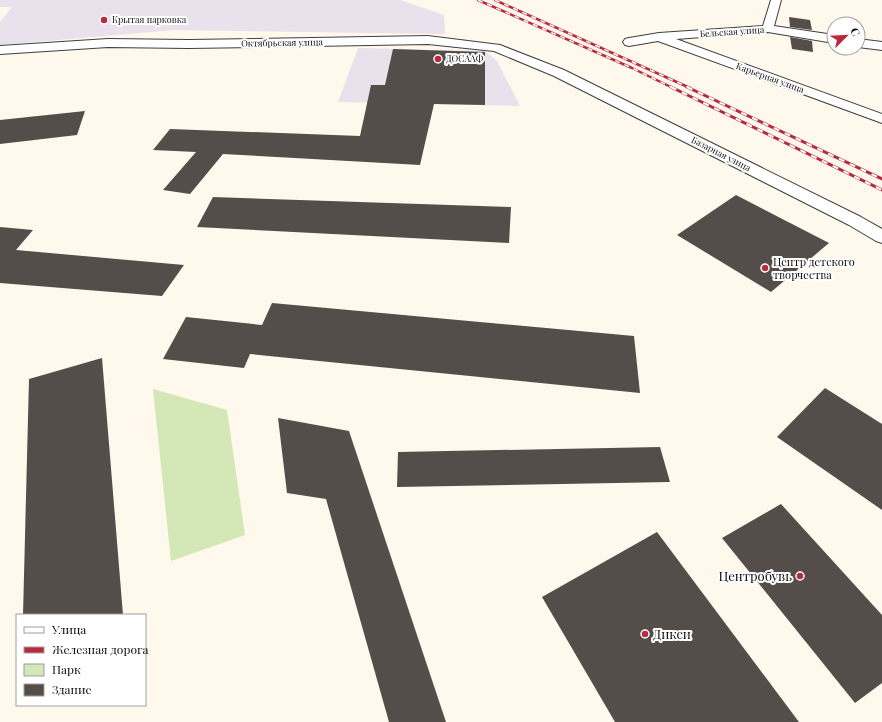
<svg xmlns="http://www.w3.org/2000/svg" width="882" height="722" font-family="'Playfair Display',serif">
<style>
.industrial{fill:#e9e1eb}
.green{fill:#d4e7b7}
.building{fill:#554d49}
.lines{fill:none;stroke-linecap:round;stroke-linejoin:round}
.minor-casing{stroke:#3f3f3f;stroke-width:2}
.minor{fill:#fff;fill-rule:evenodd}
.rail-far1-casing{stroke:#b8293b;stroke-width:2.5}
.rail-casing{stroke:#b8293b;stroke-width:3}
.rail-far1{stroke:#fff;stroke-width:1.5;stroke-dasharray:5;stroke-linecap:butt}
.rail{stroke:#fff;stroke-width:2;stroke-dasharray:6;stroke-linecap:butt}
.poi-dot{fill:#b8293b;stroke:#fff;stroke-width:1.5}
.labels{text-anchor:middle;stroke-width:4;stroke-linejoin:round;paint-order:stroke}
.far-poi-label{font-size:9px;fill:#0c0c0c;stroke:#fff;text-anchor:start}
.far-street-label{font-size:9px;fill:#0c0c0c;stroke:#fff}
.poi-label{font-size:11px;fill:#0c0c0c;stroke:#fff;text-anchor:start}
.near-poi-label{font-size:13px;fill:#0c0c0c;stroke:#fff;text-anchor:end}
</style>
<rect width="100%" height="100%" fill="#fef9ec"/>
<g class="industrial">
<polygon points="0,0 400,0 444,15 445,34 175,30 0,45 0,22 12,7 0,7"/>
<polygon points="358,48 485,51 497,61 520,106 338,102"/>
</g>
<polygon class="green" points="153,389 227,410 245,535 171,561"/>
<g class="building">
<polygon points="789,17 810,20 812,30 790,27"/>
<polygon points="790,37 812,41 813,52 792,49"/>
<polygon points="393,49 485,52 485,105 434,104 420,165 223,154 190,194 163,190 196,152 153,150 170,129 360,136 371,85 385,85"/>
<polygon points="85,111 77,135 0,144 0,120"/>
<polygon points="736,195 829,243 771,292 677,235"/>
<polygon points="213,197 511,207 509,243 197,227"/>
<polygon points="0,227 33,230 16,250 184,265 162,296 0,283"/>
<polygon points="272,303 634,336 640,393 250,354 244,368 163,359 186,317 262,325"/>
<polygon points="102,358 123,615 23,615 29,379"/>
<polygon points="825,388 882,424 882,510 777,437"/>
<polygon points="278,418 349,431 446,722 389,722 326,499 287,493"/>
<polygon points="660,447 670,482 397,487 398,452"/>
<polygon points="781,504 882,615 882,683 855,703 722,538"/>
<polygon points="657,532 799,722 615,722 542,597"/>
</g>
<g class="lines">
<g class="minor-casing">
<g id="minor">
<polygon points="771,0 781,0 774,26 834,35 834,43 768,32 676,39 882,114 882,123 658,41 629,46 625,45 623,42 625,39 629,38 659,33 763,26"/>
<polygon points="428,36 500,45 564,70 861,217 882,229 882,243 876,241 849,225 554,76 494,51 428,44 189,48 108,47 0,54 0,46 108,39 189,40"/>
<polygon points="858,39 882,42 882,50 858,47"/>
</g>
</g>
<use href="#minor" class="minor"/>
<g class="rail-far1-casing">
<g id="rail-far1">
<polyline points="478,0 632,68 673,88"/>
<polyline points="495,0 690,88"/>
</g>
</g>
<g class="rail-casing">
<g id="rail">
<polyline points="671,87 882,190"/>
<polyline points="687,87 882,179"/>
</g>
</g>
<use href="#rail-far1" class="rail-far1"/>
<use href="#rail" class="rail"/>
</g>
<g class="poi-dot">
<circle cx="104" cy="20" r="4"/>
<circle cx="438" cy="59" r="4"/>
<circle cx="765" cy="268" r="4"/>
<circle cx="800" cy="576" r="4"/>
<circle cx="645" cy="634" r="4"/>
</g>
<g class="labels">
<g class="far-poi-label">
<text x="112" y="23">Крытая парковка</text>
<text x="446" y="62">ДОСААФ</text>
</g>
<g class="far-street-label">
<text transform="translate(732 32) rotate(-4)" y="3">Бельская улица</text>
<text transform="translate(282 43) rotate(-1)" y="3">Октябрьская улица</text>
<text transform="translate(770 78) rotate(20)" y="3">Карьерная улица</text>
<text transform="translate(721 154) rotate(27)" y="3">Базарная улица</text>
</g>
<g class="poi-label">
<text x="773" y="266">Центр детского<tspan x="773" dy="13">творчества</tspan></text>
</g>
<g class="near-poi-label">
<text x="792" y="581">Центробувь</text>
<text x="653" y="639" text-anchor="start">Дикси</text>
</g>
</g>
<rect x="16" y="614" width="130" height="92" fill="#ffffff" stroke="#9e9e9e"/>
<rect x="24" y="627" width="20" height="6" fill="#ffffff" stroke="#9e9e9e"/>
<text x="52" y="634" font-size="12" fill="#0c0c0c">Улица</text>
<rect x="24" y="647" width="20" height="6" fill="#b8293b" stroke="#9e9e9e"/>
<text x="52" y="654" font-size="12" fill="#0c0c0c">Железная дорога</text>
<rect x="24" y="664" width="20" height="12" fill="#d4e7b7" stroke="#9e9e9e"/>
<text x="52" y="674" font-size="12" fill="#0c0c0c">Парк</text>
<rect x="24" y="684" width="20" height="12" fill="#554d49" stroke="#9e9e9e"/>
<text x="52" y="694" font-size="12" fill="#0c0c0c">Здание</text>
<g transform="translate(846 36) rotate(66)"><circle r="19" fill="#ffffff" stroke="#9e9e9e"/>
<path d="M0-3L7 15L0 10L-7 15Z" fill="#b8293b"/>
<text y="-6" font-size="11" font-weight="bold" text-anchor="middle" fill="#0c0c0c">С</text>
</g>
</svg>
